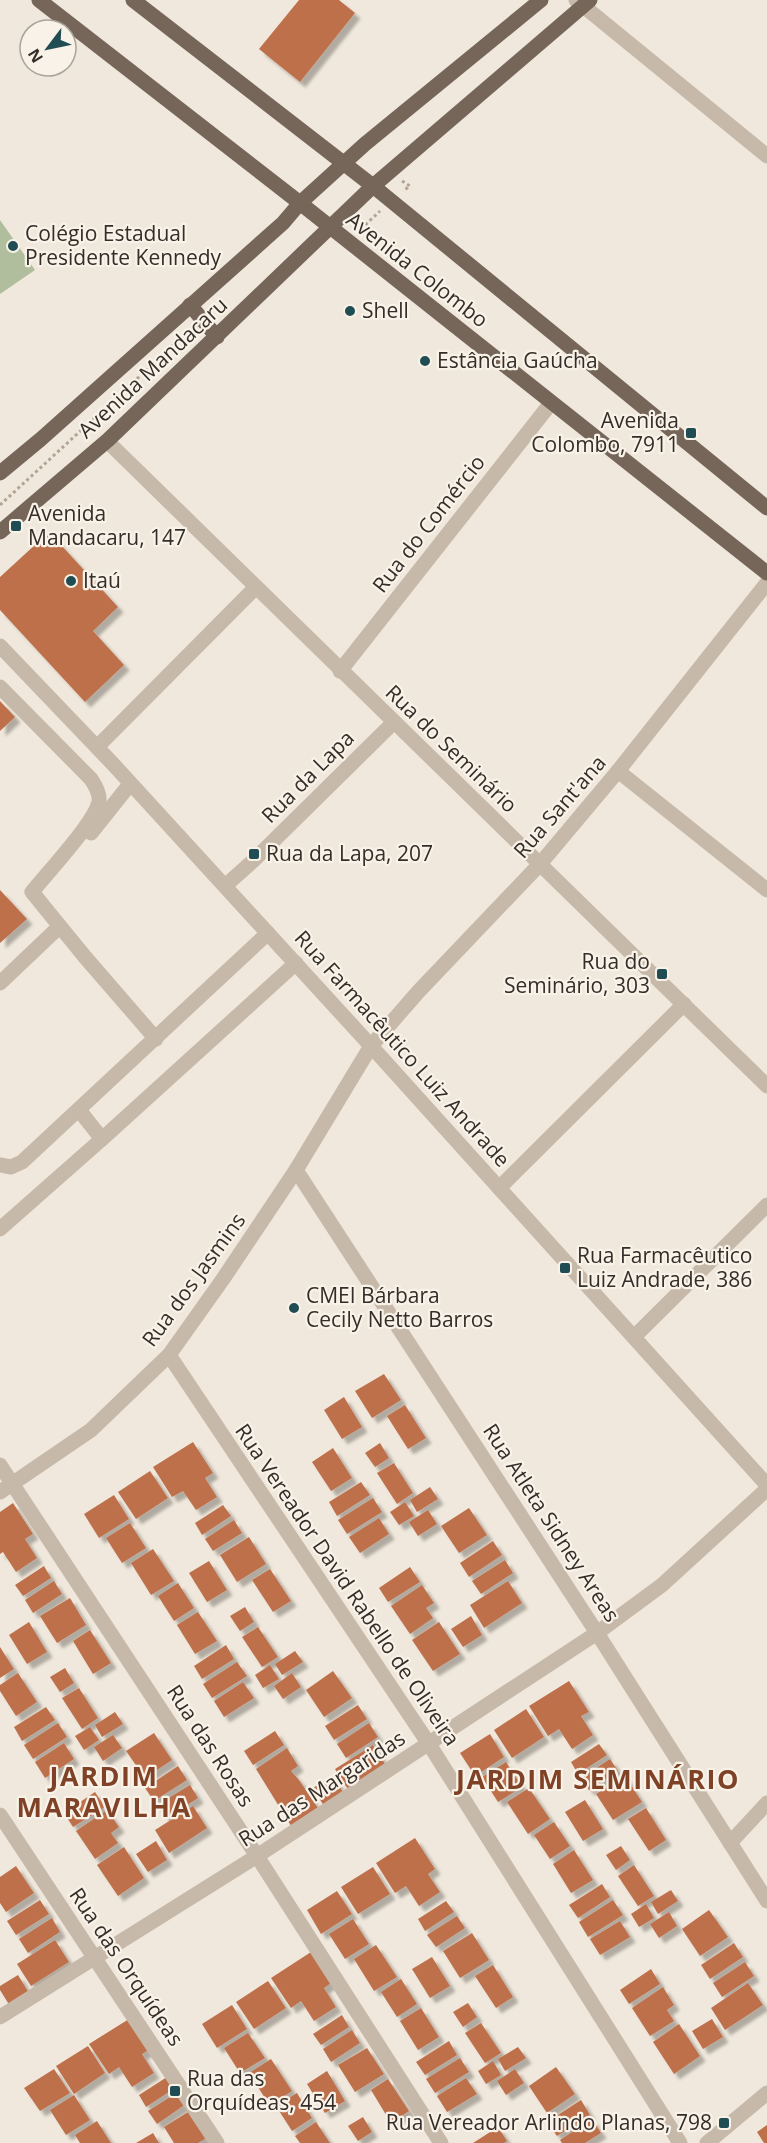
<svg xmlns="http://www.w3.org/2000/svg" width="767" height="2143" font-family="'Open Sans',sans-serif">
<style>
.green{fill:#b0be9d}
.building{fill:#be704c;filter:url(#shadow)}
.lines{fill:none;stroke-linecap:round;stroke-linejoin:round}
.path{stroke:#b3a393;stroke-width:3;stroke-dasharray:3 3;stroke-linecap:butt}
.minor{stroke:#c7b9a9;stroke-width:15}
.major{stroke:#76665a;stroke-width:15}
.poi-dot{fill:#204c54;stroke:#f8f2e8;stroke-width:2}
.labels{text-anchor:middle;stroke-width:4.5;stroke-linejoin:round;paint-order:stroke}
.poi-label{font-size:21px;fill:#352d28;stroke:#f8f2e8;text-anchor:start}
.street-label{font-size:21px;fill:#352d28;stroke:#f8f2e8}
.district-label{font-size:27px;font-weight:bold;letter-spacing:1.5px;fill:#7f4226;stroke:#f8f2e8}
</style>
<defs>
<filter id="shadow"><feDropShadow dx="5.5" dy="5.5" stdDeviation="1.5" flood-color="#0004"/></filter>
</defs>
<rect width="100%" height="100%" fill="#f0e8dc"/>
<polygon class="green" points="0,220 35,270 0,294"/>
<g class="building">
<polygon points="299,0 339,0 355,13 300,82 259,49"/>
<polygon points="49,532 118,607 93,631 124,665 85,702 0,610 0,577"/>
<polygon points="0,701 15,717 0,731"/>
<polygon points="0,890 27,919 0,943"/>
<polygon points="384,1374 401,1400 372,1418 355,1391"/>
<polygon points="344,1397 362,1427 342,1439 324,1410"/>
<polygon points="405,1405 426,1438 408,1449 387,1416"/>
<polygon points="193,1442 213,1473 205,1478 217,1497 196,1510 183,1491 172,1497 153,1467"/>
<polygon points="380,1443 389,1458 375,1467 365,1453"/>
<polygon points="333,1448 352,1478 331,1491 312,1462"/>
<polygon points="394,1463 413,1493 397,1504 377,1473"/>
<polygon points="150,1471 168,1498 136,1519 118,1492"/>
<polygon points="361,1482 370,1495 337,1516 329,1502"/>
<polygon points="430,1487 438,1499 417,1512 410,1500"/>
<polygon points="114,1495 129,1519 99,1538 84,1514"/>
<polygon points="373,1498 382,1512 347,1534 338,1520"/>
<polygon points="405,1502 414,1516 399,1525 390,1512"/>
<polygon points="13,1503 33,1534 25,1539 37,1558 16,1572 3,1552 0,1554 0,1512"/>
<polygon points="223,1505 231,1516 202,1535 195,1523"/>
<polygon points="469,1508 487,1535 459,1553 441,1526"/>
<polygon points="428,1510 437,1524 418,1536 409,1522"/>
<polygon points="379,1518 389,1534 360,1553 349,1537"/>
<polygon points="234,1520 242,1533 213,1551 205,1539"/>
<polygon points="130,1523 146,1548 122,1563 106,1538"/>
<polygon points="249,1537 266,1564 237,1582 220,1555"/>
<polygon points="493,1541 502,1555 469,1577 460,1563"/>
<polygon points="153,1549 174,1581 151,1595 131,1563"/>
<polygon points="505,1560 513,1573 481,1594 472,1581"/>
<polygon points="209,1561 227,1590 207,1602 189,1573"/>
<polygon points="44,1566 51,1578 23,1596 15,1585"/>
<polygon points="410,1567 420,1582 388,1602 379,1588"/>
<polygon points="270,1569 291,1601 273,1612 252,1580"/>
<polygon points="54,1581 62,1594 33,1613 25,1600"/>
<polygon points="508,1581 522,1603 484,1628 470,1605"/>
<polygon points="178,1583 194,1608 174,1621 158,1596"/>
<polygon points="422,1585 434,1603 426,1608 433,1618 410,1634 391,1606"/>
<polygon points="70,1598 86,1625 57,1643 40,1616"/>
<polygon points="245,1607 254,1622 240,1631 230,1616"/>
<polygon points="198,1612 217,1641 195,1654 177,1625"/>
<polygon points="471,1616 482,1635 463,1647 451,1629"/>
<polygon points="29,1622 47,1652 27,1664 9,1635"/>
<polygon points="439,1622 460,1654 433,1671 412,1640"/>
<polygon points="258,1627 278,1657 262,1667 242,1637"/>
<polygon points="90,1630 111,1663 93,1674 73,1641"/>
<polygon points="226,1645 234,1659 202,1679 194,1666"/>
<polygon points="0,1647 14,1669 0,1678"/>
<polygon points="295,1651 303,1662 282,1675 275,1664"/>
<polygon points="237,1662 247,1676 212,1698 203,1684"/>
<polygon points="270,1665 279,1679 263,1688 255,1675"/>
<polygon points="65,1668 74,1683 60,1692 50,1677"/>
<polygon points="333,1671 352,1698 324,1717 306,1690"/>
<polygon points="18,1673 37,1702 16,1716 0,1691 0,1685"/>
<polygon points="292,1673 301,1687 283,1699 274,1686"/>
<polygon points="569,1681 589,1712 581,1716 593,1735 572,1749 559,1729 548,1736 529,1706"/>
<polygon points="243,1682 254,1698 224,1717 214,1701"/>
<polygon points="79,1688 98,1718 82,1729 62,1698"/>
<polygon points="358,1705 367,1719 334,1740 325,1726"/>
<polygon points="46,1707 55,1720 22,1741 14,1727"/>
<polygon points="526,1709 544,1737 512,1758 494,1730"/>
<polygon points="115,1712 123,1724 102,1737 95,1725"/>
<polygon points="58,1723 67,1737 33,1759 24,1745"/>
<polygon points="369,1723 378,1737 346,1758 337,1744"/>
<polygon points="90,1727 99,1740 84,1750 75,1736"/>
<polygon points="275,1731 284,1745 253,1765 244,1751"/>
<polygon points="154,1733 172,1760 145,1778 126,1751"/>
<polygon points="490,1734 504,1757 475,1776 460,1753"/>
<polygon points="113,1735 122,1748 103,1761 94,1747"/>
<polygon points="64,1743 74,1759 45,1778 35,1762"/>
<polygon points="599,1744 607,1755 578,1774 571,1762"/>
<polygon points="373,1745 387,1767 349,1791 335,1769"/>
<polygon points="287,1748 298,1766 291,1771 299,1780 320,1811 293,1829 256,1769"/>
<polygon points="610,1759 618,1771 589,1790 581,1778"/>
<polygon points="506,1762 522,1787 498,1802 482,1777"/>
<polygon points="178,1766 187,1780 154,1801 145,1788"/>
<polygon points="333,1776 344,1794 324,1806 313,1788"/>
<polygon points="625,1776 642,1802 613,1820 596,1794"/>
<polygon points="190,1785 198,1798 166,1819 157,1805"/>
<polygon points="529,1788 550,1819 528,1834 507,1802"/>
<polygon points="95,1792 105,1807 73,1827 64,1813"/>
<polygon points="585,1800 603,1829 583,1841 565,1812"/>
<polygon points="193,1806 207,1828 169,1853 155,1830"/>
<polygon points="646,1808 666,1840 649,1851 628,1819"/>
<polygon points="107,1810 119,1827 111,1833 118,1843 95,1859 76,1831"/>
<polygon points="554,1822 570,1846 550,1859 534,1835"/>
<polygon points="415,1838 435,1869 428,1874 440,1892 419,1906 406,1886 395,1893 376,1863"/>
<polygon points="156,1841 167,1860 148,1872 136,1854"/>
<polygon points="621,1846 630,1860 616,1870 606,1855"/>
<polygon points="124,1847 144,1878 118,1896 97,1865"/>
<polygon points="574,1850 593,1880 571,1893 553,1864"/>
<polygon points="634,1865 654,1896 638,1906 618,1876"/>
<polygon points="16,1866 34,1893 6,1912 0,1903 0,1877"/>
<polygon points="373,1867 390,1894 358,1914 341,1887"/>
<polygon points="602,1884 610,1897 578,1918 569,1905"/>
<polygon points="671,1890 678,1901 658,1914 651,1902"/>
<polygon points="337,1891 352,1914 321,1934 307,1910"/>
<polygon points="40,1900 49,1914 16,1935 7,1921"/>
<polygon points="613,1900 623,1915 588,1937 579,1922"/>
<polygon points="446,1901 454,1912 425,1931 418,1919"/>
<polygon points="646,1904 654,1918 639,1927 631,1914"/>
<polygon points="709,1910 728,1937 700,1956 682,1929"/>
<polygon points="669,1912 677,1926 659,1938 650,1924"/>
<polygon points="457,1916 465,1928 436,1947 427,1935"/>
<polygon points="52,1918 60,1932 28,1953 19,1939"/>
<polygon points="353,1919 369,1944 345,1959 329,1934"/>
<polygon points="620,1921 630,1937 600,1955 590,1939"/>
<polygon points="472,1933 489,1960 460,1978 443,1951"/>
<polygon points="55,1940 69,1962 31,1986 17,1964"/>
<polygon points="734,1943 743,1957 710,1979 701,1965"/>
<polygon points="376,1945 397,1977 374,1991 354,1959"/>
<polygon points="311,1952 331,1983 324,1988 336,2007 314,2021 301,2001 291,2008 271,1978"/>
<polygon points="432,1957 450,1986 430,1998 412,1969"/>
<polygon points="745,1962 754,1976 722,1997 713,1983"/>
<polygon points="493,1965 513,1997 496,2008 475,1976"/>
<polygon points="651,1969 660,1984 629,2004 620,1990"/>
<polygon points="18,1975 29,1993 10,2006 0,1990 0,1986"/>
<polygon points="401,1979 417,2004 397,2017 381,1992"/>
<polygon points="268,1981 286,2008 254,2029 236,2002"/>
<polygon points="748,1983 763,2005 725,2030 711,2008"/>
<polygon points="663,1987 674,2005 667,2010 674,2021 650,2036 632,2008"/>
<polygon points="468,2003 477,2017 463,2027 453,2012"/>
<polygon points="232,2005 247,2029 217,2048 202,2024"/>
<polygon points="421,2008 439,2037 418,2050 400,2021"/>
<polygon points="342,2015 349,2027 321,2045 313,2034"/>
<polygon points="129,2019 149,2050 142,2054 154,2073 132,2087 119,2067 109,2074 89,2044"/>
<polygon points="712,2019 723,2037 703,2049 692,2031"/>
<polygon points="481,2023 501,2053 485,2063 465,2033"/>
<polygon points="679,2024 700,2056 674,2074 653,2042"/>
<polygon points="352,2030 360,2043 331,2062 323,2049"/>
<polygon points="248,2033 265,2058 240,2073 224,2048"/>
<polygon points="449,2041 457,2055 425,2075 416,2062"/>
<polygon points="88,2046 105,2073 74,2094 56,2066"/>
<polygon points="518,2047 526,2058 505,2071 498,2059"/>
<polygon points="367,2048 384,2074 355,2092 338,2065"/>
<polygon points="460,2058 469,2072 435,2093 426,2079"/>
<polygon points="271,2059 292,2091 270,2106 249,2073"/>
<polygon points="493,2061 501,2075 486,2084 478,2071"/>
<polygon points="556,2067 575,2094 547,2113 529,2086"/>
<polygon points="54,2069 70,2093 40,2111 24,2088"/>
<polygon points="515,2069 524,2083 506,2095 497,2081"/>
<polygon points="327,2071 345,2101 325,2113 307,2084"/>
<polygon points="167,2077 175,2088 146,2107 139,2095"/>
<polygon points="466,2078 477,2094 447,2112 437,2096"/>
<polygon points="388,2079 409,2111 391,2123 371,2090"/>
<polygon points="178,2092 186,2104 157,2124 148,2111"/>
<polygon points="297,2093 312,2118 292,2131 276,2106"/>
<polygon points="74,2095 90,2120 66,2135 50,2110"/>
<polygon points="581,2100 590,2115 557,2136 547,2122"/>
<polygon points="193,2109 210,2136 198,2143 174,2143 164,2127"/>
<polygon points="363,2117 372,2132 358,2141 348,2126"/>
<polygon points="592,2119 601,2133 585,2143 562,2143 560,2140"/>
<polygon points="97,2121 111,2143 80,2143 75,2135"/>
<polygon points="316,2122 330,2143 300,2143 295,2136"/>
<polygon points="767,2125 767,2143 764,2143 757,2132"/>
<polygon points="498,2127 507,2141 504,2143 473,2143"/>
<polygon points="153,2133 159,2143 136,2143"/>
</g>
<g class="lines">
<g class="path">
<polyline points="402,181 410,186 403,191"/>
<polyline points="361,229 380,211"/>
<polyline points="0,505 190,330"/>
</g>
<g class="minor">
<polyline points="576,0 767,156"/>
<polyline points="107,441 767,1086"/>
<polyline points="0,646 112,763 371,1046 767,1485"/>
<polyline points="340,671 551,403"/>
<path d="M 0,687 L 91,779 C 95,785 100,793 99,801 C 96,821 47,873 32,892 L 85,957 L 156,1039"/>
<polyline points="97,747 256,587"/>
<polyline points="618,771 767,890"/>
<polyline points="91,833 130,784"/>
<polyline points="225,886 254,860 394,722"/>
<polyline points="0,983 59,927"/>
<polyline points="102,1139 296,963"/>
<polyline points="0,1165 11,1167 22,1162 268,933"/>
<polyline points="296,1170 597,1633 767,1901"/>
<polyline points="499,1188 684,1004"/>
<polyline points="0,1229 102,1139 79,1110"/>
<polyline points="635,1336 767,1205"/>
<polyline points="169,1355 429,1744 680,2143"/>
<polyline points="0,1465 257,1856 441,2143"/>
<polyline points="0,1492 91,1430 169,1355 223,1279 296,1170 371,1046 418,992 540,864 618,771 767,583"/>
<polyline points="0,1815 217,2143"/>
<polyline points="730,1843 767,1803"/>
<polyline points="0,2017 257,1856 597,1633 662,1585 767,1489"/>
<polyline points="707,2143 767,2093"/>
</g>
<g class="major">
<polyline points="39,0 300,203 767,573"/>
<polyline points="133,0 373,186 767,508"/>
<polyline points="190,305 217,337"/>
<polyline points="0,473 41,439 283,223 300,203 365,144 541,0"/>
<polyline points="0,532 108,440 373,186 590,0"/>
</g>
</g>
<g class="poi-dot">
<circle cx="13" cy="246" r="6"/>
<circle cx="350" cy="311" r="6"/>
<circle cx="425" cy="361" r="6"/>
<rect x="685" y="427" width="12" height="12" rx="3"/>
<rect x="10" y="520" width="12" height="12" rx="3"/>
<circle cx="71" cy="581" r="6"/>
<rect x="248" y="848" width="12" height="12" rx="3"/>
<rect x="656" y="968" width="12" height="12" rx="3"/>
<rect x="559" y="1262" width="12" height="12" rx="3"/>
<circle cx="294" cy="1308" r="6"/>
<rect x="169" y="2085" width="12" height="12" rx="3"/>
<rect x="718" y="2117" width="12" height="12" rx="3"/>
</g>
<g class="labels">
<g class="poi-label">
<text x="25" y="241">Colégio Estadual<tspan x="25" dy="24">Presidente Kennedy</tspan></text>
<text x="362" y="318">Shell</text>
<text x="437" y="368">Estância Gaúcha</text>
<text x="679" y="428" text-anchor="end">Avenida<tspan x="679" dy="24">Colombo, 7911</tspan></text>
<text x="28" y="521">Avenida<tspan x="28" dy="24">Mandacaru, 147</tspan></text>
<text x="83" y="588">Itaú</text>
<text x="266" y="861">Rua da Lapa, 207</text>
<text x="650" y="969" text-anchor="end">Rua do<tspan x="650" dy="24">Seminário, 303</tspan></text>
<text x="577" y="1263">Rua Farmacêutico<tspan x="577" dy="24">Luiz Andrade, 386</tspan></text>
<text x="306" y="1303">CMEI Bárbara<tspan x="306" dy="24">Cecily Netto Barros</tspan></text>
<text x="187" y="2086">Rua das<tspan x="187" dy="24">Orquídeas, 454</tspan></text>
<text x="712" y="2130" text-anchor="end">Rua Vereador Arlindo Planas, 798</text>
</g>
<g class="street-label">
<text transform="translate(417 270) rotate(38)" y="7">Avenida Colombo</text>
<text transform="translate(153 368) rotate(-43)" y="7">Avenida Mandacaru</text>
<text transform="translate(429 524) rotate(-52)" y="7">Rua do Comércio</text>
<text transform="translate(451 749) rotate(44)" y="7">Rua do Seminário</text>
<text transform="translate(308 777) rotate(-45)" y="7">Rua da Lapa</text>
<text transform="translate(560 807) rotate(-49)" y="7">Rua Sant'ana</text>
<text transform="translate(402 1049) rotate(48)" y="7">Rua Farmacêutico Luiz Andrade</text>
<text transform="translate(194 1280) rotate(-54)" y="7">Rua dos Jasmins</text>
<text transform="translate(551 1523) rotate(57)" y="7">Rua Atleta Sidney Areas</text>
<text transform="translate(347 1585) rotate(56)" y="7">Rua Vereador David Rabello de Oliveira</text>
<text transform="translate(210 1746) rotate(57)" y="7">Rua das Rosas</text>
<text transform="translate(322 1789) rotate(-33)" y="7">Rua das Margaridas</text>
<text transform="translate(126 1967) rotate(56)" y="7">Rua das Orquídeas</text>
</g>
<g class="district-label">
<text x="104" y="1786">JARDIM<tspan x="104" dy="31">MARAVILHA</tspan></text>
<text x="598" y="1789">JARDIM SEMINÁRIO</text>
</g>
</g>
<g transform="translate(48 48) rotate(238)"><circle r="28" fill="#f8f2e8" stroke="#aaa39b" stroke-width="1.5"/>
<path d="M0-4.5L10 22L0 15L-10 22Z" fill="#204c54"/>
<text y="-9" font-size="16" font-weight="bold" text-anchor="middle" fill="#352d28">N</text>
</g>
</svg>
